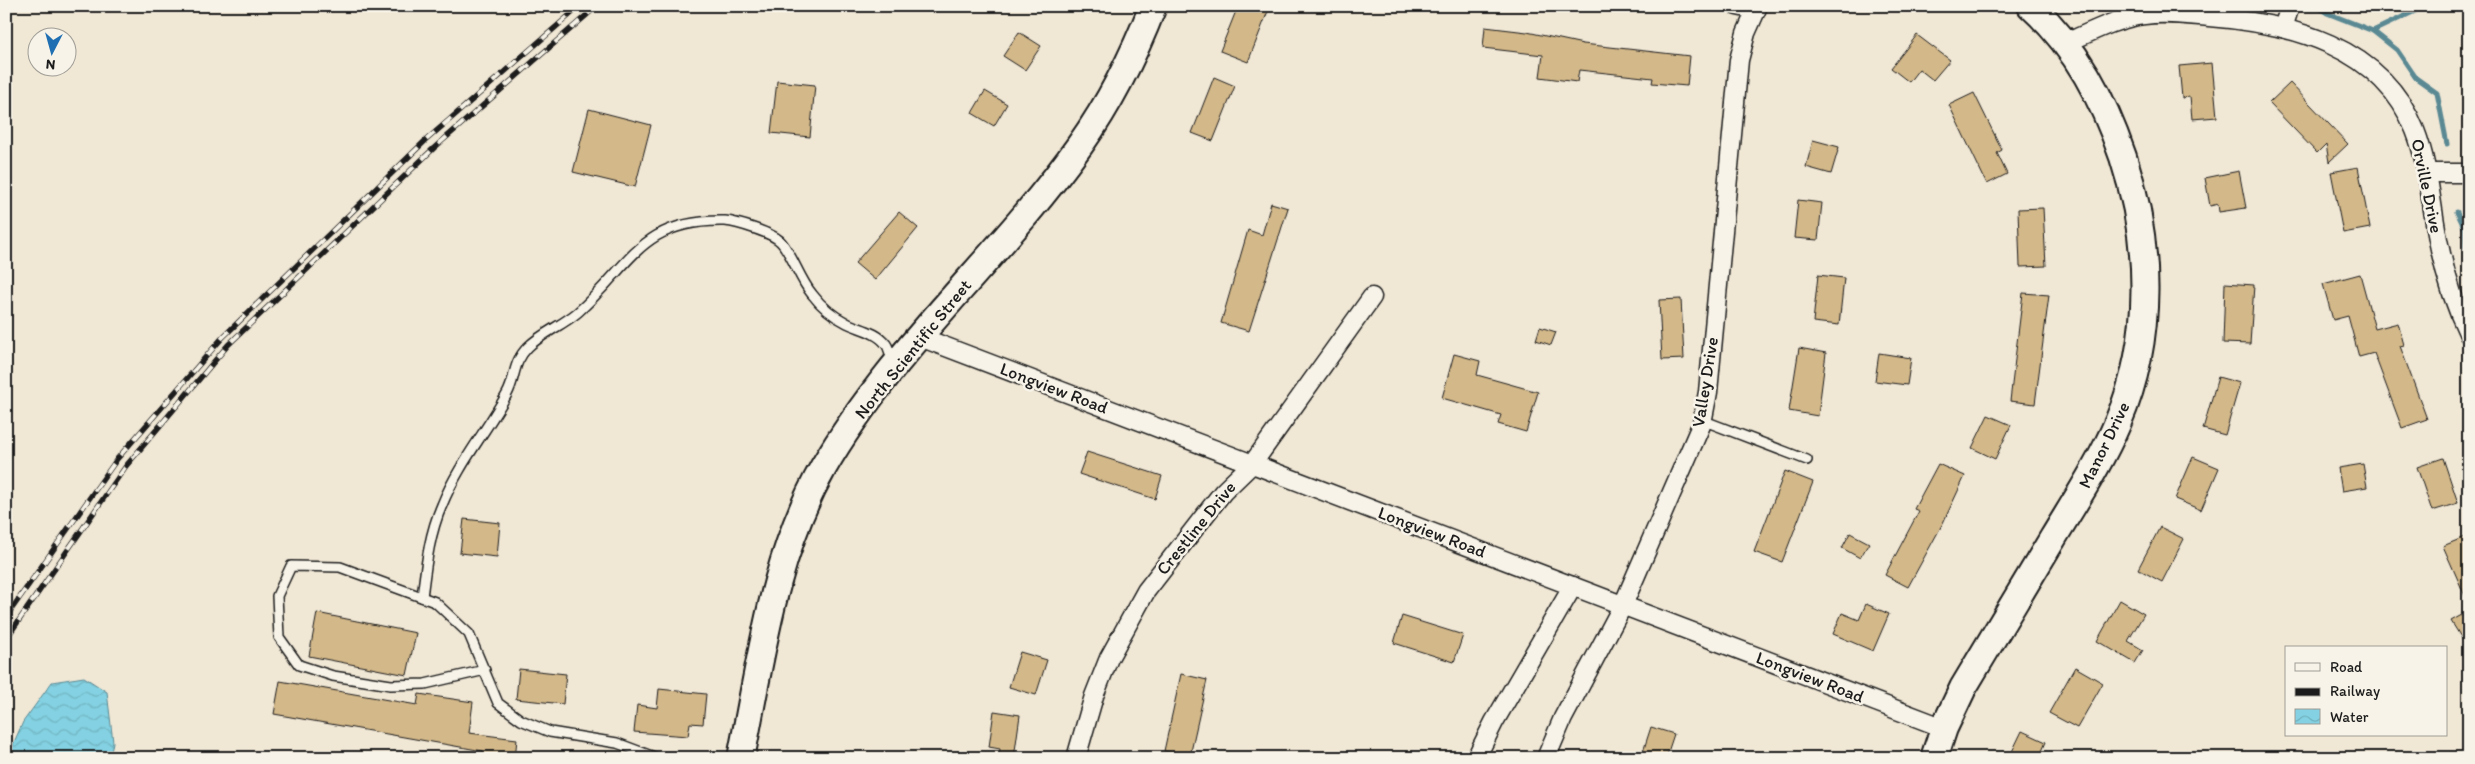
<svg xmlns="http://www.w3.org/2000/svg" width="2475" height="764" font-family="Itim,sans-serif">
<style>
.water{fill:url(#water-waves);stroke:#5a8993}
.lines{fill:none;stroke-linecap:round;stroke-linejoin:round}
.stream{stroke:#5a8993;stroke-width:5}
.building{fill:#d3b889;stroke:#1c1c1c}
.lane-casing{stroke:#1c1c1c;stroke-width:12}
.street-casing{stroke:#1c1c1c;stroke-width:21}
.secondary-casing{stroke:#1c1c1c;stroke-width:30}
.lane{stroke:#f7f3e8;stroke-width:9}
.street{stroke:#f7f3e8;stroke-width:18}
.secondary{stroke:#f7f3e8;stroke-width:26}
.rail-casing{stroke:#1c1c1c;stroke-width:5.5}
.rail{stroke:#f7f3e8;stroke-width:4;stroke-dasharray:11;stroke-linecap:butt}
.labels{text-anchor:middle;stroke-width:5;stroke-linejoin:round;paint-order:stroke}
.street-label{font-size:18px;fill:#1c1c1c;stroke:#f7f3e8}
</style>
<defs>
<pattern id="water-waves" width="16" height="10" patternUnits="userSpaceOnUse" patternTransform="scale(1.25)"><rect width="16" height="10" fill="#83d1e2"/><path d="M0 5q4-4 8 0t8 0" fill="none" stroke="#71b3c1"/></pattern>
</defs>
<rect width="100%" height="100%" fill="#f0e7d5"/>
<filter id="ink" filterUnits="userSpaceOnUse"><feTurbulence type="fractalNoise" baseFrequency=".02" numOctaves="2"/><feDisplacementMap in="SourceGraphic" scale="10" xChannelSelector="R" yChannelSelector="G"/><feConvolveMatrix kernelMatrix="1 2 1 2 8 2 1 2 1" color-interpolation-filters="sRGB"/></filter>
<g filter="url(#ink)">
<polygon class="water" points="84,677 107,692 113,742 110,758 7,758 23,722 52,682"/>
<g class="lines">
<g class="stream">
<polyline points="2317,6 2327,13 2373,31 2397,50 2416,78 2437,93 2447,144"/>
<polyline points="2373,31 2415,11 2419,6"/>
<polyline points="2457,212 2465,229 2466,247 2469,254"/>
</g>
</g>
<g class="building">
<polygon points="1238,6 1270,6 1248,62 1220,51"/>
<polygon points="1485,27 1527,32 1583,44 1690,56 1687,86 1652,83 1653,78 1579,70 1577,82 1540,77 1543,55 1483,48"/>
<polygon points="1019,32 1041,46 1025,70 1003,56"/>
<polygon points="1917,35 1950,60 1933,80 1919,69 1909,82 1891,68"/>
<polygon points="2212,63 2217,117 2192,119 2190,97 2182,98 2179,66"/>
<polygon points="1214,77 1235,86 1213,141 1192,133"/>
<polygon points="777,81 815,85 810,137 771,133"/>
<polygon points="2290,83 2348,144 2329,162 2326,144 2317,153 2269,103"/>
<polygon points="985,91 1007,104 994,126 972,113"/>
<polygon points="1974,93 2002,150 1997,153 2007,174 1987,184 1949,105"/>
<polygon points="589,109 651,125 635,187 573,172"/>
<polygon points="1813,140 1839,147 1831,174 1806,167"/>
<polygon points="2358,167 2370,228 2343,233 2331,172"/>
<polygon points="2239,171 2246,208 2219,212 2218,204 2210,206 2205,178"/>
<polygon points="1798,200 1822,203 1818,240 1794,238"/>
<polygon points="1271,203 1288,208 1249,331 1221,323 1248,230 1262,235"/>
<polygon points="2043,208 2046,266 2020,267 2018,209"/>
<polygon points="899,212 918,228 875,280 855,263"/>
<polygon points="2360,274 2375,329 2398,323 2404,345 2400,346 2427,419 2402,428 2374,353 2359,357 2348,316 2333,320 2323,284"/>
<polygon points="1818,275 1844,278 1839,325 1813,322"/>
<polygon points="2225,283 2254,285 2250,344 2223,343"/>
<polygon points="2023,293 2049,295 2035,404 2010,401"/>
<polygon points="1681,299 1684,359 1662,360 1659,300"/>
<polygon points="1540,327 1556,332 1551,345 1536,340"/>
<polygon points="1799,348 1826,353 1818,416 1789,411"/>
<polygon points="1879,353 1911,358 1907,385 1875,381"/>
<polygon points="1454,354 1480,361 1477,375 1538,392 1526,432 1498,424 1501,415 1442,398"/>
<polygon points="2218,377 2240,383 2225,435 2203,429"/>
<polygon points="1988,415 2011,425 1995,459 1972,448"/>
<polygon points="1087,452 1162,476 1155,499 1079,474"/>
<polygon points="2193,457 2219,468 2201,510 2175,499"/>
<polygon points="2443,458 2458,503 2432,511 2417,467"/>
<polygon points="1938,464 1965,476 1943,523 1908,587 1885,575 1919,511 1914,509"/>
<polygon points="2363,464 2367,487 2342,491 2338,468"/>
<polygon points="1785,471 1813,482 1782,562 1754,552"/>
<polygon points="464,519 500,523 497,557 460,553"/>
<polygon points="2160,527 2184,539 2162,582 2138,569"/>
<polygon points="1850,533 1869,543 1860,558 1842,548"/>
<polygon points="2465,537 2469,547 2469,605 2443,546"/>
<polygon points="2120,600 2144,614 2128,641 2143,650 2135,663 2097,641"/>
<polygon points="1866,604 1889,614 1873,651 1833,634 1842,613 1859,620"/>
<polygon points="2469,611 2469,650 2451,621"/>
<polygon points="317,613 416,633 407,675 309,656"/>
<polygon points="1402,616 1463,635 1454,662 1394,643"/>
<polygon points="1020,652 1047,660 1036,695 1009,687"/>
<polygon points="2075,667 2103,683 2077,728 2049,713"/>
<polygon points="519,669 566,674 563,704 516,699"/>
<polygon points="1181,674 1207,680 1190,756 1164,751"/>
<polygon points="280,681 417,705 419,694 473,702 469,733 517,739 515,758 482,758 483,751 274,714"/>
<polygon points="659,689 706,694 703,724 690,723 688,736 634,732 637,705 657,708"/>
<polygon points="994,711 1020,715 1014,758 999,758 1000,749 989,747"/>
<polygon points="1651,727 1674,734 1666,758 1641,758"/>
<polygon points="2022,731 2046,742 2039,758 2009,758"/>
</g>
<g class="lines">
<g class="lane-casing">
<g id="lane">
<polyline points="1702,420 1807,460"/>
<path d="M 422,597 C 426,565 429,535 442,505 C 458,465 486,432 507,394 C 516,378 512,363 528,347 C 542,333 563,325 578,312 C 632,264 641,219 725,221 C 737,222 773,233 781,242 C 792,254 800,280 812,294 C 821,306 833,316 847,323 C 859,329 877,332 886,344 C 889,348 891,357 892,362"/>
<polyline points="485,670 425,684 391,685 333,676 299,665 279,637 277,596 291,566 340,567 435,602 469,634 498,703 521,720 550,732 617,743 657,758"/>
</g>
</g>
<g class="street-casing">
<g id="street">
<polyline points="1737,6 1756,10"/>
<polyline points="2283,28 2290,6"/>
<path d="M 2066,43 C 2091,32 2117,18 2144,15 C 2165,12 2187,15 2209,17 C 2290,23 2382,46 2415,130 C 2430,168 2431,210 2440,249 C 2446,278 2456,308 2469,335"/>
<polyline points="2427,173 2469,173"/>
<polyline points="920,337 1944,728"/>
<polyline points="1076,758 1094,696 1109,658 1146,591 1223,492 1253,463 1372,297"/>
<polyline points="1476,758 1494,722 1573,586"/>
<polyline points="1546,758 1563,718 1623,605 1702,423 1708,392 1739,60 1746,33 1758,6"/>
</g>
</g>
<g class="secondary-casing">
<g id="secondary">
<path d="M 741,758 C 761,660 773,556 823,468 C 892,348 1000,258 1080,145 C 1110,103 1134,55 1153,6"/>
<path d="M 1934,758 L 1944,728 L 1963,688 C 1993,638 2023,588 2053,538 C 2076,500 2101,462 2118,422 C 2154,338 2151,242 2123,157 C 2103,99 2077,48 2031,6"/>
</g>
</g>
<use href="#lane" class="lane"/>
<use href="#street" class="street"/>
<use href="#secondary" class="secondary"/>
<g class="rail-casing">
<g id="rail">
<polyline points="6,617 117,459 223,337 425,141 580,6"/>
<polyline points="6,639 126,466 228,345 434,148 597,6"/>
</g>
</g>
<use href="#rail" class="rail"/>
</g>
</g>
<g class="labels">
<g class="street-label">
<text transform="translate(2427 186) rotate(78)" y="6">Orville Drive</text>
<text transform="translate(913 349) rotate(-51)" y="6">North Scientific Street</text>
<text transform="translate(1705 382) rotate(-81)" y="6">Valley Drive</text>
<text transform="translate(1054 388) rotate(21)" y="6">Longview Road</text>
<text transform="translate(2104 445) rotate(-64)" y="6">Manor Drive</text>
<text transform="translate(1196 528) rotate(-51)" y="6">Crestline Drive</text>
<text transform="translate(1432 532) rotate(21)" y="6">Longview Road</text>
<text transform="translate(1810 677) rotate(21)" y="6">Longview Road</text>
</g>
</g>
<rect width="2475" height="764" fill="none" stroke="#f7f3e8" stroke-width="25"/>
<rect x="12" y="12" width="2450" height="739" fill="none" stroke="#1c1c1c" stroke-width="2" filter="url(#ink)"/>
<rect x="2285" y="646" width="162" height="90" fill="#f7f3e8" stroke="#9f9d96"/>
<rect x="2295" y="663" width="25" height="8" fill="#f7f3e8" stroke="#9f9d96"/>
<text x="2330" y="672" font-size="15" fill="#1c1c1c">Road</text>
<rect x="2295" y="688" width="25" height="8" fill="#1c1c1c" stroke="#9f9d96"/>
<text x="2330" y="696" font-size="15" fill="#1c1c1c">Railway</text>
<rect x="2295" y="709" width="25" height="15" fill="url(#water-waves)" stroke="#9f9d96"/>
<text x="2330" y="722" font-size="15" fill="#1c1c1c">Water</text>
<g transform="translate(52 52) rotate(186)"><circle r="24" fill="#f7f3e8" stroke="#9f9d96"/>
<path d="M0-4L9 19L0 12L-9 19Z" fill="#1f6fb2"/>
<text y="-8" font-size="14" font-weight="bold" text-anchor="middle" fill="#1c1c1c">N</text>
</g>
</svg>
